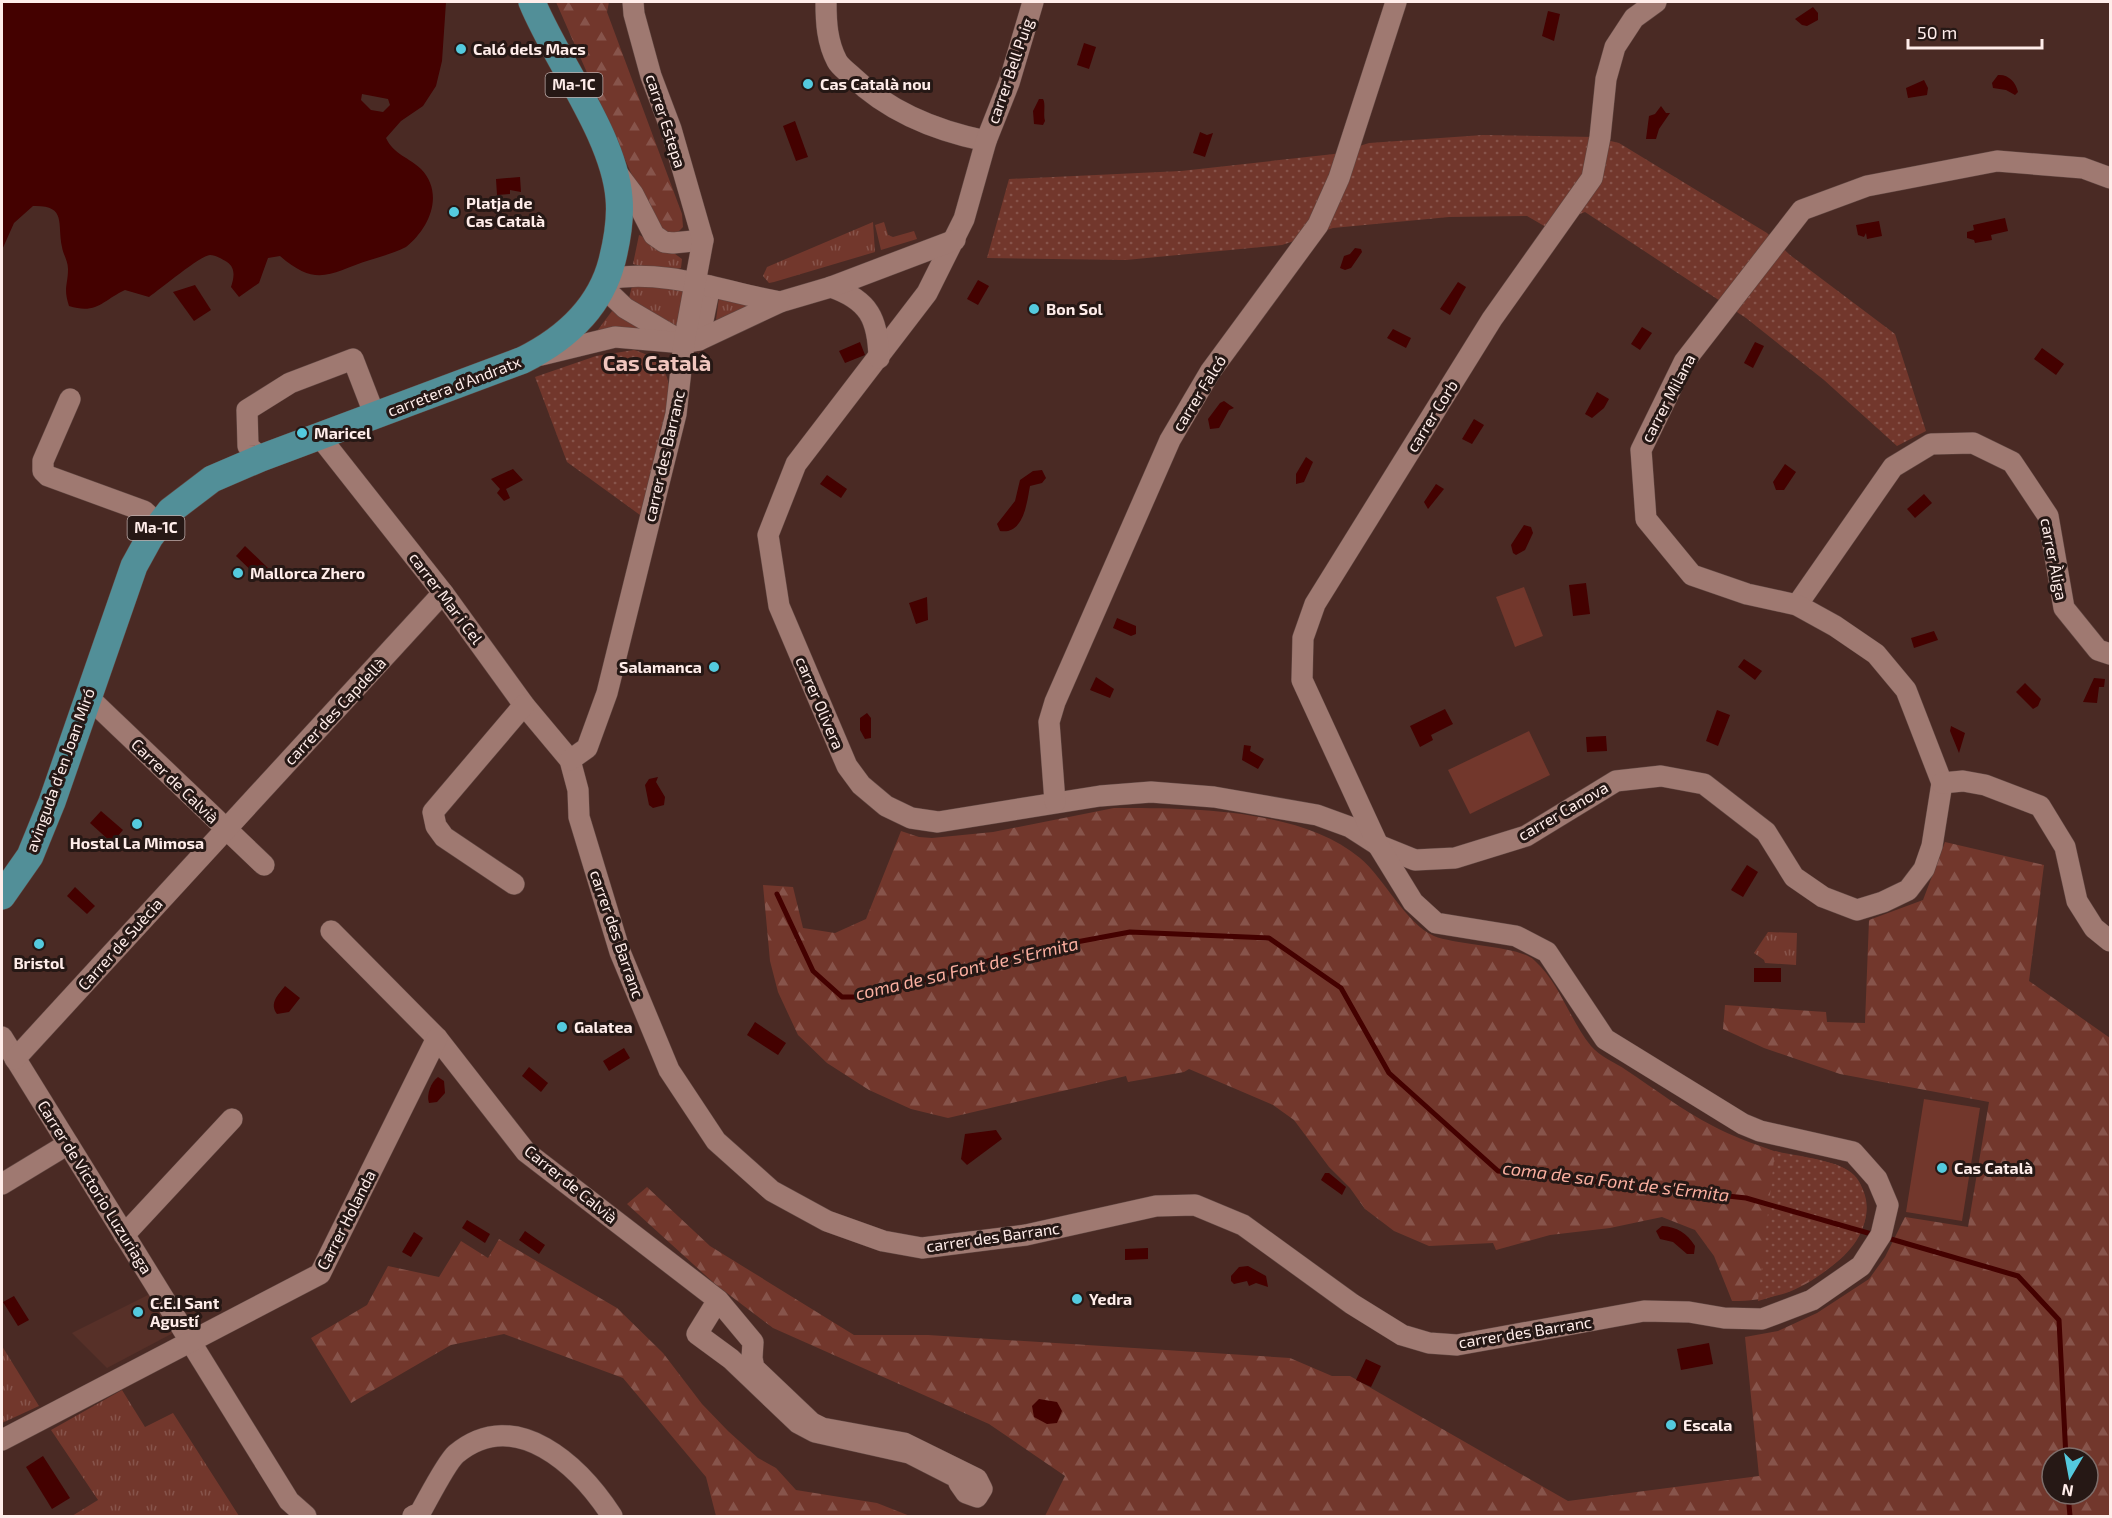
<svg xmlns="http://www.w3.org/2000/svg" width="2112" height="1518" font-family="'Exo 2',sans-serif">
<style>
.built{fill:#573028}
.grass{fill:url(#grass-tufts)}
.forest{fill:url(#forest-firs);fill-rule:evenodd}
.park{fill:url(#park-dots)}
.pitch{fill:#72372c}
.water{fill:#440100;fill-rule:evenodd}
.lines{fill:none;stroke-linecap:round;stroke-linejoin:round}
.stream{stroke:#440100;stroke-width:5}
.minor-casing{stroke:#614742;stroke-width:22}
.major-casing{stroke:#614742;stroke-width:28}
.minor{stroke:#9f7971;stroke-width:21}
.major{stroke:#528f98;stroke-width:27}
.poi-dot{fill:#54cade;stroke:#261815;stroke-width:2}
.labels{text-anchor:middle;stroke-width:6;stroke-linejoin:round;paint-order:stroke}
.shield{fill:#261815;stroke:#beadaa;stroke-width:1.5}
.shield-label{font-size:15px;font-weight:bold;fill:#ffedea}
.poi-label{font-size:16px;font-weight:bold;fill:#ffedea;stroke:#261815;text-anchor:start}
.street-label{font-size:16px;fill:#ffedea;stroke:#261815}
.water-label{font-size:18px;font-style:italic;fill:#fbafa0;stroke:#261815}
.district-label{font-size:22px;font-weight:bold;fill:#f0c6be;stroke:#261815}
</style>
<defs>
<pattern id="grass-tufts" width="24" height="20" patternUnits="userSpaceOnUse" patternTransform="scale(1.5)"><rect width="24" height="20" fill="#72372c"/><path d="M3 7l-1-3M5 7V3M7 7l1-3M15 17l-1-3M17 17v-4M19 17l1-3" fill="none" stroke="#87544b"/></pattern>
<pattern id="forest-firs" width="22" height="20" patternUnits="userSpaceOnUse" patternTransform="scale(1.5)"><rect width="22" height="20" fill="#72372c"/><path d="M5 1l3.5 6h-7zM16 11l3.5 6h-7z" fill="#87544b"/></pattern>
<pattern id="park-dots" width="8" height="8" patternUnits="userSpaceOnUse" patternTransform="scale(1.5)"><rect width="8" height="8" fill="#72372c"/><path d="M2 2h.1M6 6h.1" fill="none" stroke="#87544b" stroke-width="1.8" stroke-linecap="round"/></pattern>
</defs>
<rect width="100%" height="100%" fill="#4a2a24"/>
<polygon class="built" points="152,1293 175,1332 107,1368 72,1333"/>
<g class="grass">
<polygon points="873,222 875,252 774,282 769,283 763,276 767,267"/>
<polygon points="884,222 888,235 893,237 914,231 917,239 881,250 875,225"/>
<path d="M 639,235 L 667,248 L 682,259 L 681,268 C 666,275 648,268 633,264 Z"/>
<polygon points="633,282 678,289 684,292 679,326 675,327 629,298"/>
<polygon points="719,297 756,303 716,320"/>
<polygon points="615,307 646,330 597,331"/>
<polygon points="1768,932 1797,933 1796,965 1765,963 1764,960 1754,953"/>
<polygon points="2,1346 39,1406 2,1423"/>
<polygon points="122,1390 145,1427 173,1413 239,1516 72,1516 98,1500 51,1430"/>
</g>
<g class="forest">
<polygon points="556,2 609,2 607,12 682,214 683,227 677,233 667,233 659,226 631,173"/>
<path d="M 1114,808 C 1189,808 1300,808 1360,858 C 1384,878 1406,924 1434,936 C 1455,945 1520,946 1534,960 C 1560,983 1569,1019 1591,1046 C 1599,1056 1616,1063 1626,1070 C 1655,1089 1683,1111 1713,1126 C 1732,1136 1754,1144 1774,1151 C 1795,1158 1841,1158 1855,1177 C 1894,1225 1827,1278 1786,1293 C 1767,1299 1752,1301 1732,1301 L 1714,1256 L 1695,1230 L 1662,1217 L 1610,1228 L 1550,1235 L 1496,1250 L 1493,1243 L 1429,1246 L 1394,1231 L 1365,1209 L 1350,1188 L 1329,1167 L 1294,1120 L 1273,1105 L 1189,1069 L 1184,1072 L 1128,1082 L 1126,1076 L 948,1118 L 911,1109 L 869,1090 L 827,1063 L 798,1035 L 778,992 L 770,961 L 763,885 L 793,887 L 803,928 L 835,933 L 866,919 L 901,831 L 919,837 L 932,838 L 993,832 Z"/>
<path d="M 1945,842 L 2044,865 L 2029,981 L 2110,1038 L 2110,1516 L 1045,1516 L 1065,1476 L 989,1424 L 773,1328 L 715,1284 L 627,1204 L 647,1187 L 710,1246 L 854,1335 L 928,1335 L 1290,1358 L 1332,1376 L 1350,1376 L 1568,1501 L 1759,1476 L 1745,1337 L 1778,1331 L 1817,1313 L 1869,1279 L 1885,1257 L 1905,1217 L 1968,1227 L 1989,1102 L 1840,1074 L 1764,1048 L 1723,1029 L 1725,1005 L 1826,1012 L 1827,1022 L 1865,1023 L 1869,920 L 1923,900 ZM 2052,1458 L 2088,1458 L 2088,1494 L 2052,1494 Z"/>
<polygon points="499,1239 617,1308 663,1353 702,1404 728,1431 758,1458 776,1468 796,1490 877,1503 910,1516 716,1516 706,1477 623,1378 504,1334 451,1345 351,1403 311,1338 367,1305 388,1266 439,1277 461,1241 488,1258"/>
</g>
<g class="park">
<polygon points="1483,135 1594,137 1619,143 1767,233 1790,255 1895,334 1926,431 1897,446 1824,380 1746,318 1585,212 1546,227 1527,216 1449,217 1333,228 1282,245 1126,260 987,258 1009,179 1181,171 1334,154 1369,143"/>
<path d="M 634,350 C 652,355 668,367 669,388 C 670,427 650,477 640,515 L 567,462 L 535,377 L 596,356 Z"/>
<path d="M 1775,1151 C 1795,1156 1840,1160 1854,1175 C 1861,1182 1865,1194 1866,1204 C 1870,1258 1800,1288 1758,1301 Z"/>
</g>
<g class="pitch">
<polygon points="1524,587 1543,636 1515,647 1496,597"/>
<polygon points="1529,731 1550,775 1470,814 1448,770"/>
<polygon points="1924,1099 1980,1108 1962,1221 1906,1212"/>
</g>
<g class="water">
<path d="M 2,2 L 446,2 L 442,61 L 436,86 L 423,106 L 401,121 L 386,138 C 393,154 410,158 421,169 C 445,194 429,229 406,247 C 394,253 383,256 370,260 C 331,272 318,289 280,256 L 268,258 L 259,283 L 239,297 L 231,287 C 234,278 236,268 227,262 C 222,259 216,255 210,255 C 201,255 159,290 149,297 L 125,290 C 103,300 97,315 69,306 C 63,288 68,285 68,269 C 68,261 63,254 62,247 C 57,223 67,205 33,206 L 14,223 L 2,250 ZM 362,94 L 388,99 L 390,105 L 383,112 L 371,110 L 361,100 Z"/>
<polygon points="1813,7 1818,13 1818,20 1807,26 1802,25 1795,19"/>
<polygon points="1548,11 1560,14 1554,41 1542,36"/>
<polygon points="1084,43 1096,47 1089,69 1077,65"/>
<path d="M 1998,75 C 2008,74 2016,82 2018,92 L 2015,95 L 2006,90 L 1993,88 L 1992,83 Z"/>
<polygon points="1924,80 1928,88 1927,95 1908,98 1906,88"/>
<path d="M 1039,99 L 1043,99 C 1046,104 1043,114 1045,121 L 1043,125 L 1034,124 L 1033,111 Z"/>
<polygon points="1661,106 1666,113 1670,113 1659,129 1656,139 1646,139 1649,116 1655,114"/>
<polygon points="795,121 808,157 796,161 783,126"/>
<polygon points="1200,132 1207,135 1213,133 1205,157 1193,153"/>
<polygon points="520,177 521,192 510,190 510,194 497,195 496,179"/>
<polygon points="2005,218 2008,231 1991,235 1992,240 1975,243 1974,240 1967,238 1967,232 1974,230 1973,225"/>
<polygon points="1879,221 1882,236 1867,239 1866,233 1864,237 1858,235 1856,225"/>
<polygon points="1355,248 1361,249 1362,252 1351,268 1345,270 1340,268 1344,256 1350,254"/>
<polygon points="978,280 989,286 978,305 967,299"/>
<polygon points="1458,282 1466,287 1450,315 1440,309"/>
<polygon points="195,285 211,310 194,321 173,292"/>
<polygon points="1642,327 1652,333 1640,350 1631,344"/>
<polygon points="1393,329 1411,338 1406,348 1387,338"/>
<polygon points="860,342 865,355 845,363 839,351"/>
<polygon points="1755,342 1764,346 1753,368 1744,363"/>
<polygon points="2042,348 2064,364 2056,375 2034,359"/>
<polygon points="1597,392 1609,399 1604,408 1592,418 1585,414"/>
<polygon points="1224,401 1234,408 1229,410 1219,428 1210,429 1208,419 1220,403"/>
<polygon points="1474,419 1484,425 1472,444 1462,439"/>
<polygon points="1306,457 1313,462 1304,482 1296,484 1296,474"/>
<polygon points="1785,464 1796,472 1784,490 1776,490 1773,482"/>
<polygon points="513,469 523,480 506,489 510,498 504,501 497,493 500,489 491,479"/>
<path d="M 1042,470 L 1046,478 L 1042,483 L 1030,486 C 1027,502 1024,535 1000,531 L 997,524 L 1015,501 L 1020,480 L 1033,471 Z"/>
<polygon points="827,475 847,489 841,498 820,484"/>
<polygon points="1436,484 1444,489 1428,509 1424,502"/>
<polygon points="1924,494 1932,503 1915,518 1907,509"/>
<polygon points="1524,525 1531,527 1533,533 1525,550 1516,555 1513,553 1511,545"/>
<polygon points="245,546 268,568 259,578 236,556"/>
<polygon points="1586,583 1590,614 1573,616 1569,585"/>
<polygon points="927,597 928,620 916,624 909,603"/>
<polygon points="1117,618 1136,626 1136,634 1131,636 1113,628"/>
<polygon points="1934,631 1938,640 1914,648 1911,638"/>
<polygon points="1744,659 1762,671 1755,680 1738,667"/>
<polygon points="1096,677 1114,689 1110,698 1090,690"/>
<polygon points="2094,678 2105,679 2104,687 2099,687 2097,703 2083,702"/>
<polygon points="2025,683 2041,699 2038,706 2033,709 2016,692"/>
<polygon points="1445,709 1453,724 1431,735 1433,740 1420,747 1410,726"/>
<polygon points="1717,710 1730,715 1718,746 1706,741"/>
<polygon points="867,713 871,718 871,738 865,739 860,730 860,718"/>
<polygon points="1951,726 1965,733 1959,753 1950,731"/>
<polygon points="1606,736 1607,751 1587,752 1586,737"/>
<polygon points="1244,745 1251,746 1250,751 1264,759 1258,769 1242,760"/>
<polygon points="658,777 656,782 665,797 664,805 653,808 649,805 645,785 649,779"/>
<polygon points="101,811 123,830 112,843 90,823"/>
<polygon points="1747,865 1758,872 1743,897 1731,890"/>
<polygon points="75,887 95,906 87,914 67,896"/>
<rect x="1754" y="968" width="27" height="14"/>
<path d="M 285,986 L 300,998 L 289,1012 L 277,1014 C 269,1003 278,995 285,986 Z"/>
<polygon points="755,1022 786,1043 778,1055 747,1035"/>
<polygon points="624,1048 630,1058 609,1071 603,1061"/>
<polygon points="529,1067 548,1083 541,1092 522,1076"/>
<path d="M 438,1077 L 444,1081 L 445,1093 L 437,1102 L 429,1103 C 426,1095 431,1082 438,1077 Z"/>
<polygon points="996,1130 1002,1139 967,1165 961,1159 965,1134"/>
<polygon points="1325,1173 1329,1173 1346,1187 1342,1195 1321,1180"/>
<polygon points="467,1220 490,1234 485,1243 462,1228"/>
<path d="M 1662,1226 C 1677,1227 1687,1233 1695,1246 L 1694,1254 L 1687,1254 L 1673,1242 L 1660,1239 L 1656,1231 Z"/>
<polygon points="525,1231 545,1245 539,1254 519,1240"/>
<polygon points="414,1232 423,1238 411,1257 402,1252"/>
<polygon points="1148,1248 1148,1259 1125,1260 1125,1249"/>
<polygon points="1248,1266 1266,1276 1268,1287 1256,1283 1249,1286 1247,1281 1234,1284 1231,1281 1231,1276 1239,1267"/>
<polygon points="14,1296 29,1320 18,1326 3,1302"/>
<polygon points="1709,1343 1713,1364 1681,1370 1677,1349"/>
<polygon points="1366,1359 1381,1366 1371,1387 1356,1380"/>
<polygon points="1039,1399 1057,1402 1062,1411 1057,1423 1047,1424 1034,1417 1032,1406"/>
<polygon points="43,1456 70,1498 52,1509 26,1467"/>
</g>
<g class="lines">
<g class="stream">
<polyline points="777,894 813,971 842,997 866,997 1012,954 1130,932 1269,938 1341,988 1389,1073 1498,1171 1746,1198 1875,1235"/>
<polyline points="1884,1237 2018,1276 2059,1320 2066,1458"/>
<polyline points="2068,1494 2070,1516"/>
</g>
<g class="minor-casing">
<g id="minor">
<path d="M 826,2 C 826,22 827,42 837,61 C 840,67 848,72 853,77 C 889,112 937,131 986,141"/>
<polyline points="1033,2 1009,83 986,141 964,219 927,293 796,464 768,535 779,606 847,766 861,785 886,806 911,818 938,822 1100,796 1151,792 1214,797 1317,815 1350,827 1378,845 1415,860 1455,858 1526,836 1616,781 1661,776 1704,784 1766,832 1794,877 1823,897 1857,910 1883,902 1908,890 1924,869 1932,846 1942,783"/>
<polyline points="615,170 633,194 654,235 664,242 673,243 703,240"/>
<polyline points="603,287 625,308 676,338"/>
<path d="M 831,287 C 869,300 878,319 879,358"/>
<polyline points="780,302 831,287 955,240"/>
<polyline points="699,340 710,286"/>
<path d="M 541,355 L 615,337 L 684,343 L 699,340 L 780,302 C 724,292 664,268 607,279"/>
<polyline points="70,399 43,461 43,471 48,476 144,511 158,524"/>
<polyline points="320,437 443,593 524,705 570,760 578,790 579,817 620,952 669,1070 716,1141 772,1191 827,1221 883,1241 922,1248 1026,1235 1156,1206 1195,1205 1243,1225 1352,1304 1402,1335 1429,1343 1457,1345 1644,1311 1689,1312 1724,1318 1762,1319 1812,1300 1861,1266 1881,1235 1888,1205 1877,1179 1853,1152 1760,1131 1743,1124 1605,1039 1547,952 1516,936 1436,923 1413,902 1378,845 1302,680 1303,638 1315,604 1492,319 1592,178 1600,137 1606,79 1615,47 1634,18 1656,2"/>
<polyline points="261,458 248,446 247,410 290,383 353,359 375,416"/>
<polyline points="1797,605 1893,467 1931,444 1973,443 2012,462 2048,516 2064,608 2098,650 2110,654"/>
<polyline points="87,696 264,865"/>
<polyline points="570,760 587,748 607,693 676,414 684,343 703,240 671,129 651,76 634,14 633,2"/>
<polyline points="1942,783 1906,690 1876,654 1835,626 1797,605 1747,594 1692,575 1646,519 1641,450 1684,362 1802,210 1867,186 1997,161 2083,168 2110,178"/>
<polyline points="1942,783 1963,781 1985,785 2040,806 2065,847 2077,901 2094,928 2110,941"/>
<polyline points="1055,802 1049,722 1055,702 1170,440 1210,372 1318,225 1339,178 1396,2"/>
<polyline points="514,884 444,837 436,826 433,812 524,705"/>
<polyline points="331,931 437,1038 526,1152 718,1300 753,1342 752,1358 754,1368 812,1423 822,1428 904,1443 977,1479 982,1489 977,1497 966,1493 959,1483 960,1479 909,1453 815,1432 798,1423 731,1359 697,1334 718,1300"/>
<polyline points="2,1037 289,1501 306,1516"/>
<polyline points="15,1059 443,593"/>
<polyline points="2,1184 68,1144"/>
<polyline points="124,1235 232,1119"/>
<polyline points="2,1440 320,1274 437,1038"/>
<path d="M 413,1516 L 420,1513 C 428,1499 446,1463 456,1454 C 516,1404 580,1467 612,1516"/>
</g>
</g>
<g class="major-casing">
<path id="major" d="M 2,896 L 30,856 L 52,802 L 134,566 L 150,537 L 170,511 L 212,479 L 261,458 L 523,360 C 565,339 600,308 612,261 C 617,241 621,219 619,198 C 614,135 556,61 532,2"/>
</g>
<use href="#minor" class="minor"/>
<use href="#major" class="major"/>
</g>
<g class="poi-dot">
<circle cx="461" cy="49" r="6"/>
<circle cx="808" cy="84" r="6"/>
<circle cx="454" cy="212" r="6"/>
<circle cx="1034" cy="309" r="6"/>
<circle cx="302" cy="433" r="6"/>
<circle cx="238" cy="573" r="6"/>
<circle cx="714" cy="667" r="6"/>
<circle cx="137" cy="824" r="6"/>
<circle cx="39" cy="944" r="6"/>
<circle cx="562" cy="1027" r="6"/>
<circle cx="1942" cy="1168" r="6"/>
<circle cx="1077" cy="1299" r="6"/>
<circle cx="138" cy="1312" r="6"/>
<circle cx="1671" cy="1425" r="6"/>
</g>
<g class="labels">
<g class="shield">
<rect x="545.5" y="73" width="57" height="24" rx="4.5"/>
<rect x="127.5" y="516" width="57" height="24" rx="4.5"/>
</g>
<g class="shield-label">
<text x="574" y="90">Ma-1C</text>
<text x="156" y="533">Ma-1C</text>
</g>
<g class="poi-label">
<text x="473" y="55">Caló dels Macs</text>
<text x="820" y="90">Cas Català nou</text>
<text x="466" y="209">Platja de<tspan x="466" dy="18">Cas Català</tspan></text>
<text x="1046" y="315">Bon Sol</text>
<text x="314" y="439">Maricel</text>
<text x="250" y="579">Mallorca Zhero</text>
<text x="702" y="673" text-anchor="end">Salamanca</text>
<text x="137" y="849" text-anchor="middle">Hostal La Mimosa</text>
<text x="39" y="969" text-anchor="middle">Bristol</text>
<text x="574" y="1033">Galatea</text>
<text x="1954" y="1174">Cas Català</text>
<text x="1089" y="1305">Yedra</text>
<text x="150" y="1309">C.E.I Sant<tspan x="150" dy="18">Agustí</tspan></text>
<text x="1683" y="1431">Escala</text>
</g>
<g class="street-label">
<text transform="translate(1010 71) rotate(-71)" y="6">carrer Bell Puig</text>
<text transform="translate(666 121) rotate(72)" y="6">carrer Estepa</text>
<text transform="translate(454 386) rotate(-21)" y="6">carretera d'Andratx</text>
<text transform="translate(1199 393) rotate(-58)" y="6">carrer Falcó</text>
<text transform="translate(1668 398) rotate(-62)" y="6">carrer Milana</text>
<text transform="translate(1432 416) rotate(-58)" y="6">carrer Corb</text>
<text transform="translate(664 456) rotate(-77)" y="6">carrer des Barranc</text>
<text transform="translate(2054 559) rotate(79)" y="6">carrer Àliga</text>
<text transform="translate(446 598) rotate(53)" y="6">carrer Mar i Cel</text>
<text transform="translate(820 703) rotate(67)" y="6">carrer Olivera</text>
<text transform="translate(335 711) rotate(-47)" y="6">carrer des Capdellà</text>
<text transform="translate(60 770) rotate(-70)" y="6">avinguda d'en Joan Miró</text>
<text transform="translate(175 781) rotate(44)" y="6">Carrer de Calvià</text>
<text transform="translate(1563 811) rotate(-30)" y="6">carrer Canova</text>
<text transform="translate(617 934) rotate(71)" y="6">carrer des Barranc</text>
<text transform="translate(120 944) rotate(-48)" y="6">Carrer de Suècia</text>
<text transform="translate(571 1184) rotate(39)" y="6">Carrer de Calvià</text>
<text transform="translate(95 1187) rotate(58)" y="6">Carrer de Victorio Luzuriaga</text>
<text transform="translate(346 1220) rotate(-63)" y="6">Carrer Holanda</text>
<text transform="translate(993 1237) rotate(-8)" y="6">carrer des Barranc</text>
<text transform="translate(1525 1332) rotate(-9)" y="6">carrer des Barranc</text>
</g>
<g class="water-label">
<text transform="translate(967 969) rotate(-13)" y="6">coma de sa Font de s'Ermita</text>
<text transform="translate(1616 1182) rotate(7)" y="6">coma de sa Font de s'Ermita</text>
</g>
<g class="district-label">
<text x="657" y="371">Cas Català</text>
</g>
</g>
<rect width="2112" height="1518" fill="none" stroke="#ffedea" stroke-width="6"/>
<g transform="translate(2070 1476) rotate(190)"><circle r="28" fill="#261815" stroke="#7d6d6a" stroke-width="1.5"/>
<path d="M0-4.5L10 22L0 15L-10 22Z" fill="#54cade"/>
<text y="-9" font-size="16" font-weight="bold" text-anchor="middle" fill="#ffedea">N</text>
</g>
<path d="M1908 39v9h134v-9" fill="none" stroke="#ffedea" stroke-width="3"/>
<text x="1917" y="39" font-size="18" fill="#ffedea" stroke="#261815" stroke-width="4.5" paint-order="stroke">50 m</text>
</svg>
